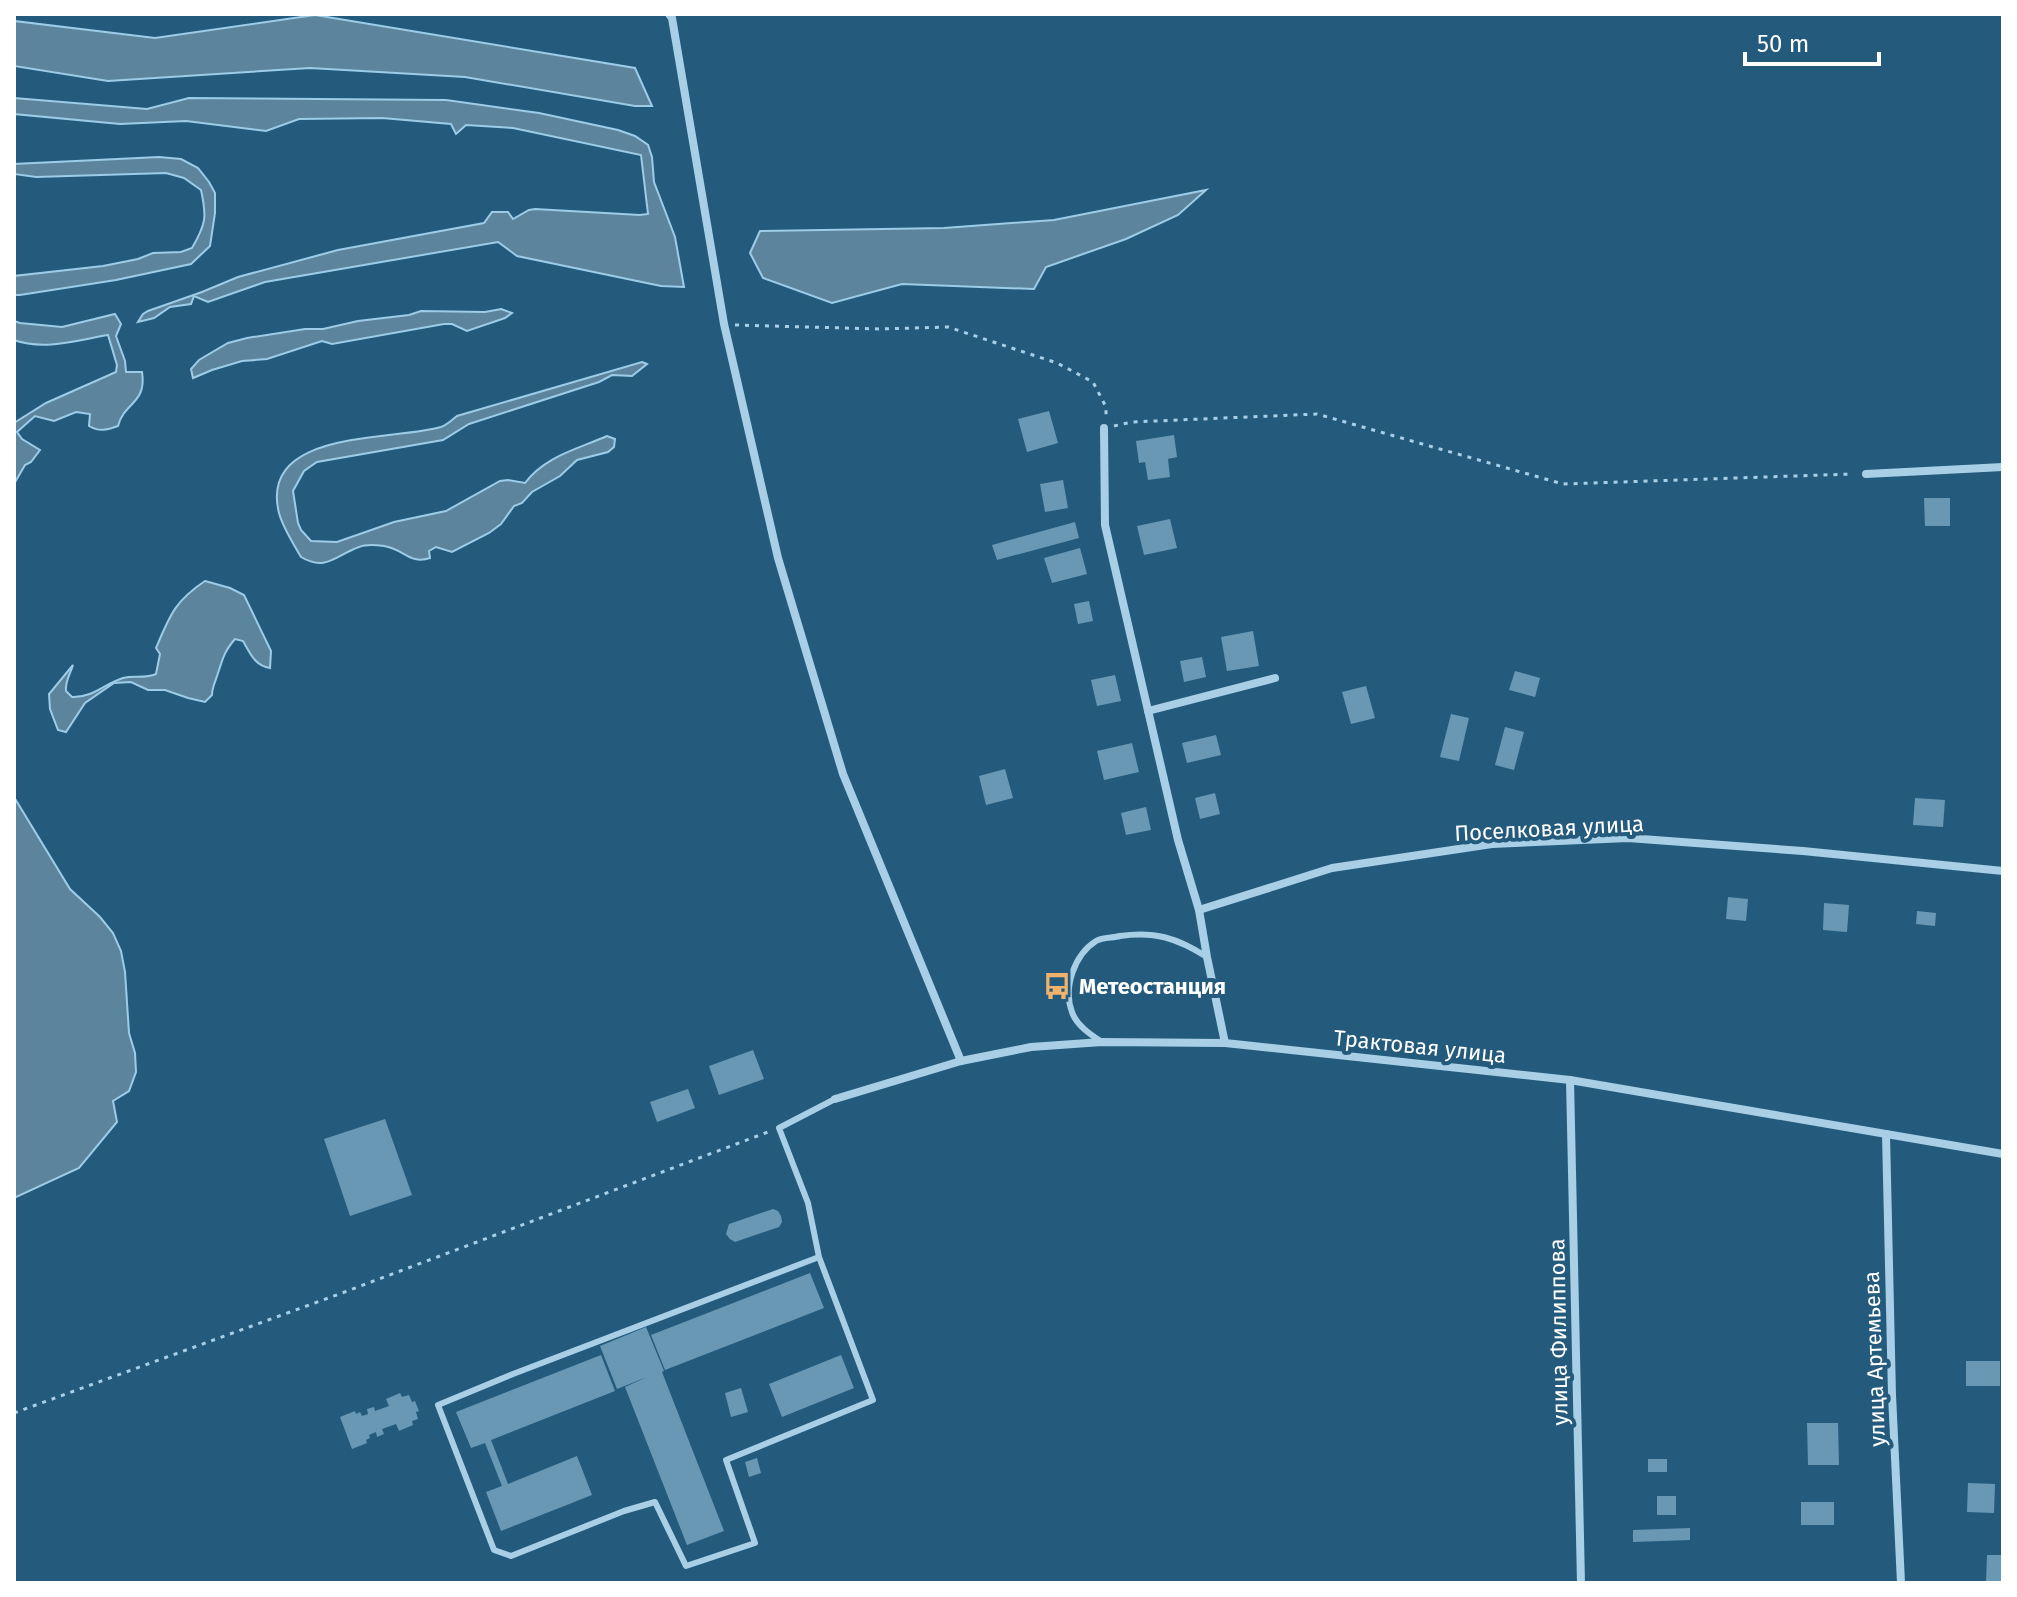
<svg xmlns="http://www.w3.org/2000/svg" width="2017" height="1597" font-family="'Fira Sans',sans-serif">
<style>
.water{fill:#5d849d;stroke:#9ccce7;stroke-width:2}
.building{fill:#6998b4}
.lines{fill:none;stroke-linecap:round;stroke-linejoin:round}
.path{stroke:#a8cfe6;stroke-width:3;stroke-dasharray:4 6;stroke-linecap:butt}
.service{stroke:#a8cfe6;stroke-width:6}
.minor{stroke:#a8cfe6;stroke-width:8}
.labels{text-anchor:middle;stroke-width:8;stroke-linejoin:round;paint-order:stroke}
.street-label{font-size:22px;fill:#fff;stroke:#245b7d}
.poi-label{font-size:22px;font-weight:bold;fill:#fff;stroke:#245b7d;text-anchor:start}
</style>
<rect width="100%" height="100%" fill="#245b7d"/>
<g class="water">
<polygon points="315,15 635,68 652,106 635,106 465,77 310,68 108,81 14,66 14,21 155,38"/>
<polygon points="14,98 147,109 189,98 446,100 539,113 618,130 635,136 648,145 652,157 654,182 675,237 684,287 661,286 517,256 498,242 265,282 208,302 194,296 191,304 170,307 154,318 138,322 143,314 148,311 202,292 238,277 338,250 484,223 492,212 508,212 513,219 529,210 535,209 640,215 648,214 641,155 513,128 466,125 456,134 451,124 382,118 299,119 266,131 186,121 120,124 14,114"/>
<path d="M 159,157 L 181,159 L 198,168 L 209,182 L 215,193 L 215,213 L 210,246 L 191,264 L 116,280 L 20,295 L 14,295 L 14,276 L 103,266 L 138,259 L 153,253 L 181,252 L 192,248 C 206,224 207,217 201,190 L 184,178 L 166,173 L 36,177 L 14,174 L 14,164 Z"/>
<polygon points="1206,190 1178,215 1126,239 1046,267 1034,289 902,284 832,303 763,278 750,253 760,231 944,228 1054,220"/>
<polygon points="501,309 512,313 505,318 467,331 452,324 444,324 332,344 322,341 267,359 242,361 212,370 193,378 191,369 199,360 228,343 247,338 305,329 323,329 358,321 409,315 421,311 485,312"/>
<path d="M 115,314 L 121,324 L 116,336 L 125,361 L 126,372 L 142,372 C 147,404 124,402 118,426 C 107,430 99,432 89,426 L 90,414 L 76,412 L 54,421 L 35,416 L 17,432 L 22,439 L 40,450 L 31,462 L 25,465 L 14,484 L 14,423 L 46,403 L 116,372 L 117,365 L 108,335 C 78,340 44,351 14,340 L 14,321 L 20,323 L 62,327 Z"/>
<path d="M 642,362 L 647,364 L 632,376 L 612,375 L 599,382 L 469,424 L 443,440 L 317,462 L 304,471 L 293,491 L 298,523 L 301,530 L 311,541 L 337,542 L 394,522 L 446,511 L 500,481 L 508,480 L 525,483 C 545,456 578,449 607,436 L 615,439 L 614,447 L 608,452 L 577,460 L 560,476 L 532,492 L 522,503 L 514,506 L 501,524 L 489,533 L 452,552 L 436,547 L 429,551 L 430,558 C 410,565 404,549 384,546 C 377,545 366,544 359,547 C 336,555 326,572 301,557 C 293,543 283,528 279,513 C 258,429 393,441 441,427 C 447,425 452,420 457,416 Z"/>
<path d="M 205,581 L 230,588 L 244,595 L 271,651 L 270,668 C 255,666 250,653 243,641 L 235,639 C 223,653 223,659 217,676 C 215,683 212,687 212,695 L 205,702 L 188,698 L 165,690 L 148,690 L 131,682 L 114,683 L 85,703 L 66,732 L 58,730 L 50,709 L 49,694 L 73,665 C 70,675 65,681 66,691 L 72,697 C 92,698 104,684 123,678 C 134,675 145,679 156,674 L 160,654 L 156,648 C 170,615 175,601 205,581 Z"/>
<polygon points="14,797 70,889 100,917 113,933 121,951 125,972 129,1033 135,1053 136,1072 129,1091 113,1101 117,1122 79,1168 14,1198"/>
</g>
<g class="building">
<polygon points="1049,411 1058,443 1027,452 1018,419"/>
<polygon points="1174,435 1177,457 1168,459 1170,477 1148,480 1145,462 1139,463 1136,441"/>
<polygon points="1063,480 1068,508 1045,512 1040,484"/>
<polygon points="1924,498 1950,498 1950,526 1925,526"/>
<polygon points="1170,519 1177,548 1144,555 1137,526"/>
<polygon points="1075,522 1079,538 997,560 992,545"/>
<polygon points="1080,548 1087,574 1052,583 1044,558"/>
<polygon points="1089,601 1093,621 1078,624 1074,604"/>
<polygon points="1253,631 1259,666 1227,671 1221,637"/>
<polygon points="1202,657 1206,677 1184,682 1180,661"/>
<polygon points="1515,671 1540,678 1535,697 1509,690"/>
<polygon points="1115,675 1121,701 1097,706 1091,680"/>
<polygon points="1366,686 1375,718 1351,724 1342,692"/>
<polygon points="1451,714 1469,718 1459,761 1440,757"/>
<polygon points="1505,727 1524,732 1514,770 1495,765"/>
<polygon points="1216,735 1221,755 1187,763 1182,743"/>
<polygon points="1132,743 1139,772 1104,780 1097,751"/>
<polygon points="1005,769 1013,798 986,805 979,776"/>
<polygon points="1215,793 1220,814 1200,819 1195,798"/>
<polygon points="1915,798 1945,800 1943,827 1913,825"/>
<polygon points="1146,807 1151,830 1126,835 1121,813"/>
<polygon points="1728,897 1748,899 1746,921 1726,919"/>
<polygon points="1824,903 1849,905 1847,932 1823,930"/>
<polygon points="1917,911 1936,913 1935,926 1916,924"/>
<polygon points="753,1050 764,1079 719,1095 709,1066"/>
<polygon points="688,1089 695,1108 657,1122 650,1102"/>
<polygon points="385,1119 412,1195 350,1216 324,1139"/>
<polygon points="773,1209 778,1211 781,1216 782,1222 779,1227 735,1242 730,1239 726,1234 729,1224"/>
<polygon points="810,1273 824,1308 665,1370 651,1335"/>
<polygon points="646,1327 664,1371 662,1372 724,1531 687,1545 625,1387 647,1377 617,1389 600,1346"/>
<polygon points="601,1355 615,1391 491,1440 508,1484 577,1456 592,1495 501,1531 486,1492 502,1486 485,1443 471,1448 456,1412"/>
<polygon points="841,1355 854,1388 782,1417 769,1384"/>
<rect x="1966" y="1361" width="34" height="25"/>
<polygon points="741,1388 748,1412 731,1417 725,1393"/>
<polygon points="400,1393 402,1397 409,1395 412,1402 415,1401 419,1411 416,1412 418,1419 412,1421 413,1425 399,1431 396,1424 382,1429 384,1434 377,1437 376,1432 369,1435 370,1438 366,1440 367,1443 352,1449 340,1417 355,1411 356,1414 360,1412 362,1416 368,1414 367,1409 374,1407 375,1411 389,1406 386,1399"/>
<polygon points="1807,1423 1838,1423 1839,1465 1808,1465"/>
<polygon points="757,1458 761,1473 749,1477 745,1462"/>
<rect x="1648" y="1459" width="19" height="13"/>
<polygon points="1968,1483 1995,1484 1994,1513 1967,1512"/>
<rect x="1657" y="1496" width="19" height="19"/>
<rect x="1801" y="1502" width="33" height="23"/>
<polygon points="1690,1528 1690,1540 1633,1542 1633,1530"/>
<polygon points="1987,1555 2003,1555 2003,1583 1986,1583"/>
</g>
<g class="lines">
<g class="path">
<polyline points="735,325 880,329 948,327 1057,363 1093,382 1106,407 1106,415"/>
<polyline points="1114,426 1132,422 1317,414 1563,484 1852,474"/>
<polyline points="14,1413 342,1293 768,1132"/>
</g>
<g class="service">
<path d="M 1102,1042 C 1091,1035 1076,1025 1072,1012 C 1063,988 1074,955 1096,941 C 1102,937 1113,938 1120,936 C 1155,931 1177,938 1207,957"/>
<polyline points="819,1257 873,1400 726,1460 755,1543 686,1566 655,1502 624,1511 511,1556 494,1550 438,1405 513,1374 819,1257 808,1203 779,1128 835,1099"/>
</g>
<g class="minor">
<polyline points="669,14 672,18 724,324 778,558 843,774 961,1061"/>
<polyline points="1104,428 1105,525 1178,840 1199,910 1207,957 1225,1043"/>
<polyline points="1866,474 2003,467"/>
<polyline points="1148,711 1275,678"/>
<polyline points="1199,910 1332,868 1492,844 1628,838 1803,851 2003,871"/>
<polyline points="1570,1080 1581,1583"/>
<polyline points="835,1099 961,1061 1031,1047 1102,1042 1225,1043 1570,1080 2003,1154"/>
<polyline points="1886,1134 1892,1395 1901,1583"/>
</g>
</g>
<defs>
<g id="bus-bare" transform="scale(2.16)"><path d="M-5-6H5V4H4V6H2V4H-2V6H-4V4H-5ZM-3.5-4V0h7V-4ZM-3.5 1.2v1.5H-2V1.2ZM2 1.2v1.5H3.5V1.2Z" fill="#f0b26c" stroke="#245b7d" stroke-width="2.5" paint-order="stroke"/></g>
</defs>
<g fill-rule="evenodd">
<use href="#bus-bare" x="1057" y="986"/>
</g>
<g class="labels">
<g class="street-label">
<text transform="translate(1549 828) rotate(-3)" y="8">Поселковая улица</text>
<text transform="translate(1420 1046) rotate(6)" y="8">Трактовая улица</text>
<text transform="translate(1558 1332) rotate(-91)" y="8">улица Филиппова</text>
<text transform="translate(1874 1359) rotate(-92)" y="8">улица Артемьева</text>
</g>
<g class="poi-label">
<text x="1079" y="994">Метеостанция</text>
</g>
</g>
<rect width="2017" height="1597" fill="none" stroke="#ffffff" stroke-width="32"/>
<path d="M1745 52v12h134v-12" fill="none" stroke="#ffffff" stroke-width="4"/>
<text x="1757" y="52" font-size="24" fill="#ffffff" stroke="#245b7d" stroke-width="6" paint-order="stroke">50 m</text>
</svg>
